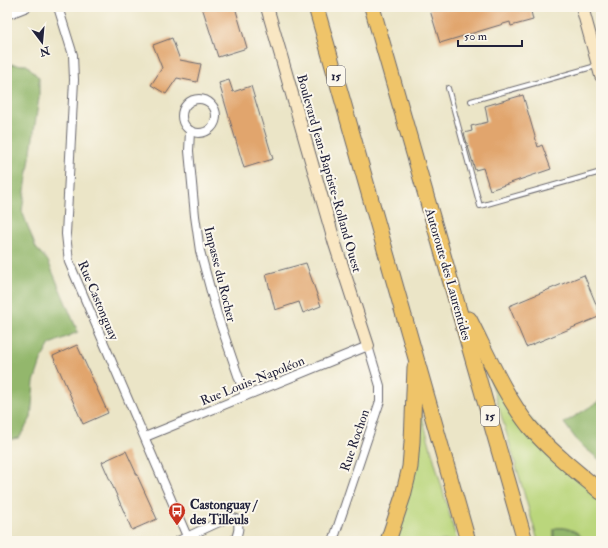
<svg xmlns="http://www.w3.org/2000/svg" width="608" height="548" font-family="'IM FELL Double Pica',serif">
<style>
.green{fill:#bad67c;stroke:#6e7c5c}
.forest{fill:#93b76c;stroke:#5a6c54}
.building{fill:#e1a56d}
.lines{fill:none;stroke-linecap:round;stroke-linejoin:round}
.lane-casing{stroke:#68666c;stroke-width:6}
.street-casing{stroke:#68666c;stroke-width:10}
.secondary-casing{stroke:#68666c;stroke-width:14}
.highway-casing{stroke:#68666c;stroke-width:17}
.lane{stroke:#fff;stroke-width:4}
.street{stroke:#fff;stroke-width:8}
.secondary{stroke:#f9e7c3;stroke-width:12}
.highway{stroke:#efc469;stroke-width:15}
.labels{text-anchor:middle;stroke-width:4;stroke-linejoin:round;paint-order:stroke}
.shield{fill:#fbf7ec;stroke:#636270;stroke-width:1}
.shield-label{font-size:12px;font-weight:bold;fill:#22223b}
.street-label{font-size:13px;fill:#22223b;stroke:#fbf7ec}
.poi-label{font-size:13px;font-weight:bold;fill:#22223b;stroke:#fbf7ec;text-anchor:start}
</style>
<rect width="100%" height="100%" fill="#fbf7ec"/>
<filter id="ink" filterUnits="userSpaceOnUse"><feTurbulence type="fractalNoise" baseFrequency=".025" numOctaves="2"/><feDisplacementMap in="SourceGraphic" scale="8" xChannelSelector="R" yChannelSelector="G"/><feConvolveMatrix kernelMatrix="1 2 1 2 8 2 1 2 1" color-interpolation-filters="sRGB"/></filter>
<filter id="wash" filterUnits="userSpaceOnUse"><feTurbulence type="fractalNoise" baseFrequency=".012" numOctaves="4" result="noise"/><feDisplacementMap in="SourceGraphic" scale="16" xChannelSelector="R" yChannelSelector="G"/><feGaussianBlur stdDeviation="0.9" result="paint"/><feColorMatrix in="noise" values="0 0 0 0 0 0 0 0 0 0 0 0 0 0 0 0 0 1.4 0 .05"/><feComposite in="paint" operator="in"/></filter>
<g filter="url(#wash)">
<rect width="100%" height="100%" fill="#ebe5c7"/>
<g class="green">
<path d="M 485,360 L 491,373 L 601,499 L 601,541 L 584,541 C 579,532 563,524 554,529 L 554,541 L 538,541 Z"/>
<polygon points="419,406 457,541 395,541"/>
</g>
<g class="forest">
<polygon points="7,64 27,65 39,78 39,98 22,211 36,248 48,261 78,332 50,344 42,358 34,382 31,418 19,438 7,440"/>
<polygon points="601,400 601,461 579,443 564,423"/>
<path d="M 556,528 C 567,528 578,529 584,541 L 554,541 L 554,529 Z"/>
</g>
<g id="blocks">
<g class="building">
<polygon points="202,7 235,7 247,48 218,57"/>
<polygon points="429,7 530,7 533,20 511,26 510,22 440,43"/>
<polygon points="172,38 180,60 201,64 197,82 177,78 166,94 151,85 162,68 153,45"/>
<polygon points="229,80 233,92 251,86 273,159 244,168 219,83"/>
<polygon points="523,95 538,147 542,145 551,169 490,190 483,168 475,170 464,133 472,131 471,126 488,122 485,106"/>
<polygon points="306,263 321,306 303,313 299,302 275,310 266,274"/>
<polygon points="584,275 601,316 526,347 509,306"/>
<polygon points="77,345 108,413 83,424 53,356"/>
<polygon points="126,451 157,519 132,530 102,462"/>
</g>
</g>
</g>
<g filter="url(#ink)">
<use href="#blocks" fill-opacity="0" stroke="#68666c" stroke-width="1"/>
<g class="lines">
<g class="lane-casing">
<g id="lane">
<polyline points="448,88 480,206 601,172"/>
<polyline points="471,101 596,66"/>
</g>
</g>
<g class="street-casing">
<g id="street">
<polyline points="58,7 73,55 74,80 66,234 69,262 189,541"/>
<polyline points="7,15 27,7"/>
<circle cx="199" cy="116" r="17"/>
<polyline points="190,131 189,151 195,216 200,251 217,314 245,396"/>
<polyline points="145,437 368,346 380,386 380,401 333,541"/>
<path d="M 178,541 L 230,517 L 237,519 C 240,528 238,532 235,541"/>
</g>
</g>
<g class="secondary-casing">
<g id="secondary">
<polyline points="267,7 335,244 368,346"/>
<polyline points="582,7 601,76"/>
</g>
</g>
<g class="highway-casing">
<g id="highway">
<polyline points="316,7 468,541"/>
<polyline points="372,7 525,541"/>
<path d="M 469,319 C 487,354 505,396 529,426 C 550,451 576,471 601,492"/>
<polyline points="388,541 403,496 410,467 412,442 415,367"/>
</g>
</g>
<use href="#lane" class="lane"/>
<use href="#street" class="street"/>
<use href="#secondary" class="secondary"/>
<use href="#highway" class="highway"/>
</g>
</g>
<defs>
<g id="bus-pin" transform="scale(0.9)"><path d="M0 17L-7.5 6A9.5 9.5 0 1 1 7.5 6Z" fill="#c8321e" stroke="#fbf7ec"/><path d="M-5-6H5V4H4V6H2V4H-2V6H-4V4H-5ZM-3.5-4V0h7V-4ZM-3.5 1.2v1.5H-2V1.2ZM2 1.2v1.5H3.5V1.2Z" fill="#fff"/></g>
</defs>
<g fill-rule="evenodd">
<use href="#bus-pin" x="177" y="511"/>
</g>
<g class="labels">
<g class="shield">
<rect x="327" y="66" width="18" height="20" rx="3"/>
<rect x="481" y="406" width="18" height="20" rx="3"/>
</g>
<g class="shield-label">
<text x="336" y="80">15</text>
<text x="490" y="420">15</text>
</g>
<g class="street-label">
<text transform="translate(330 173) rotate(74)" y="5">Boulevard Jean-Baptiste-Rolland Ouest</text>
<text transform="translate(221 274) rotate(76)" y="5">Impasse du Rocher</text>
<text transform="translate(449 274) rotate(74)" y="5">Autoroute des Laurentides</text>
<text transform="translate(99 300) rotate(67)" y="5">Rue Castonguay</text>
<text transform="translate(252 380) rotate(-22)" y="5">Rue Louis-Napoléon</text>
<text transform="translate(354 440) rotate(-71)" y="5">Rue Rochon</text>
</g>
<g class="poi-label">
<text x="190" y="509">Castonguay /<tspan x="190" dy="15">des Tilleuls</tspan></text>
</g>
</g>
<rect width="608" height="548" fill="none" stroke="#fbf7ec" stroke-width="24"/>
<g transform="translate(42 42) rotate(164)" stroke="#fbf7ec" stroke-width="3" paint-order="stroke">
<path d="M0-3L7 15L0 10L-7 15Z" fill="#22223b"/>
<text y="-6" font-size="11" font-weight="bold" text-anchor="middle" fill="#22223b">N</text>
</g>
<path d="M458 40v6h64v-6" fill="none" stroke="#22223b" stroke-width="2"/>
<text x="464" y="40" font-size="12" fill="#22223b" stroke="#fbf7ec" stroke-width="3" paint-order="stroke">50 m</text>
</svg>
